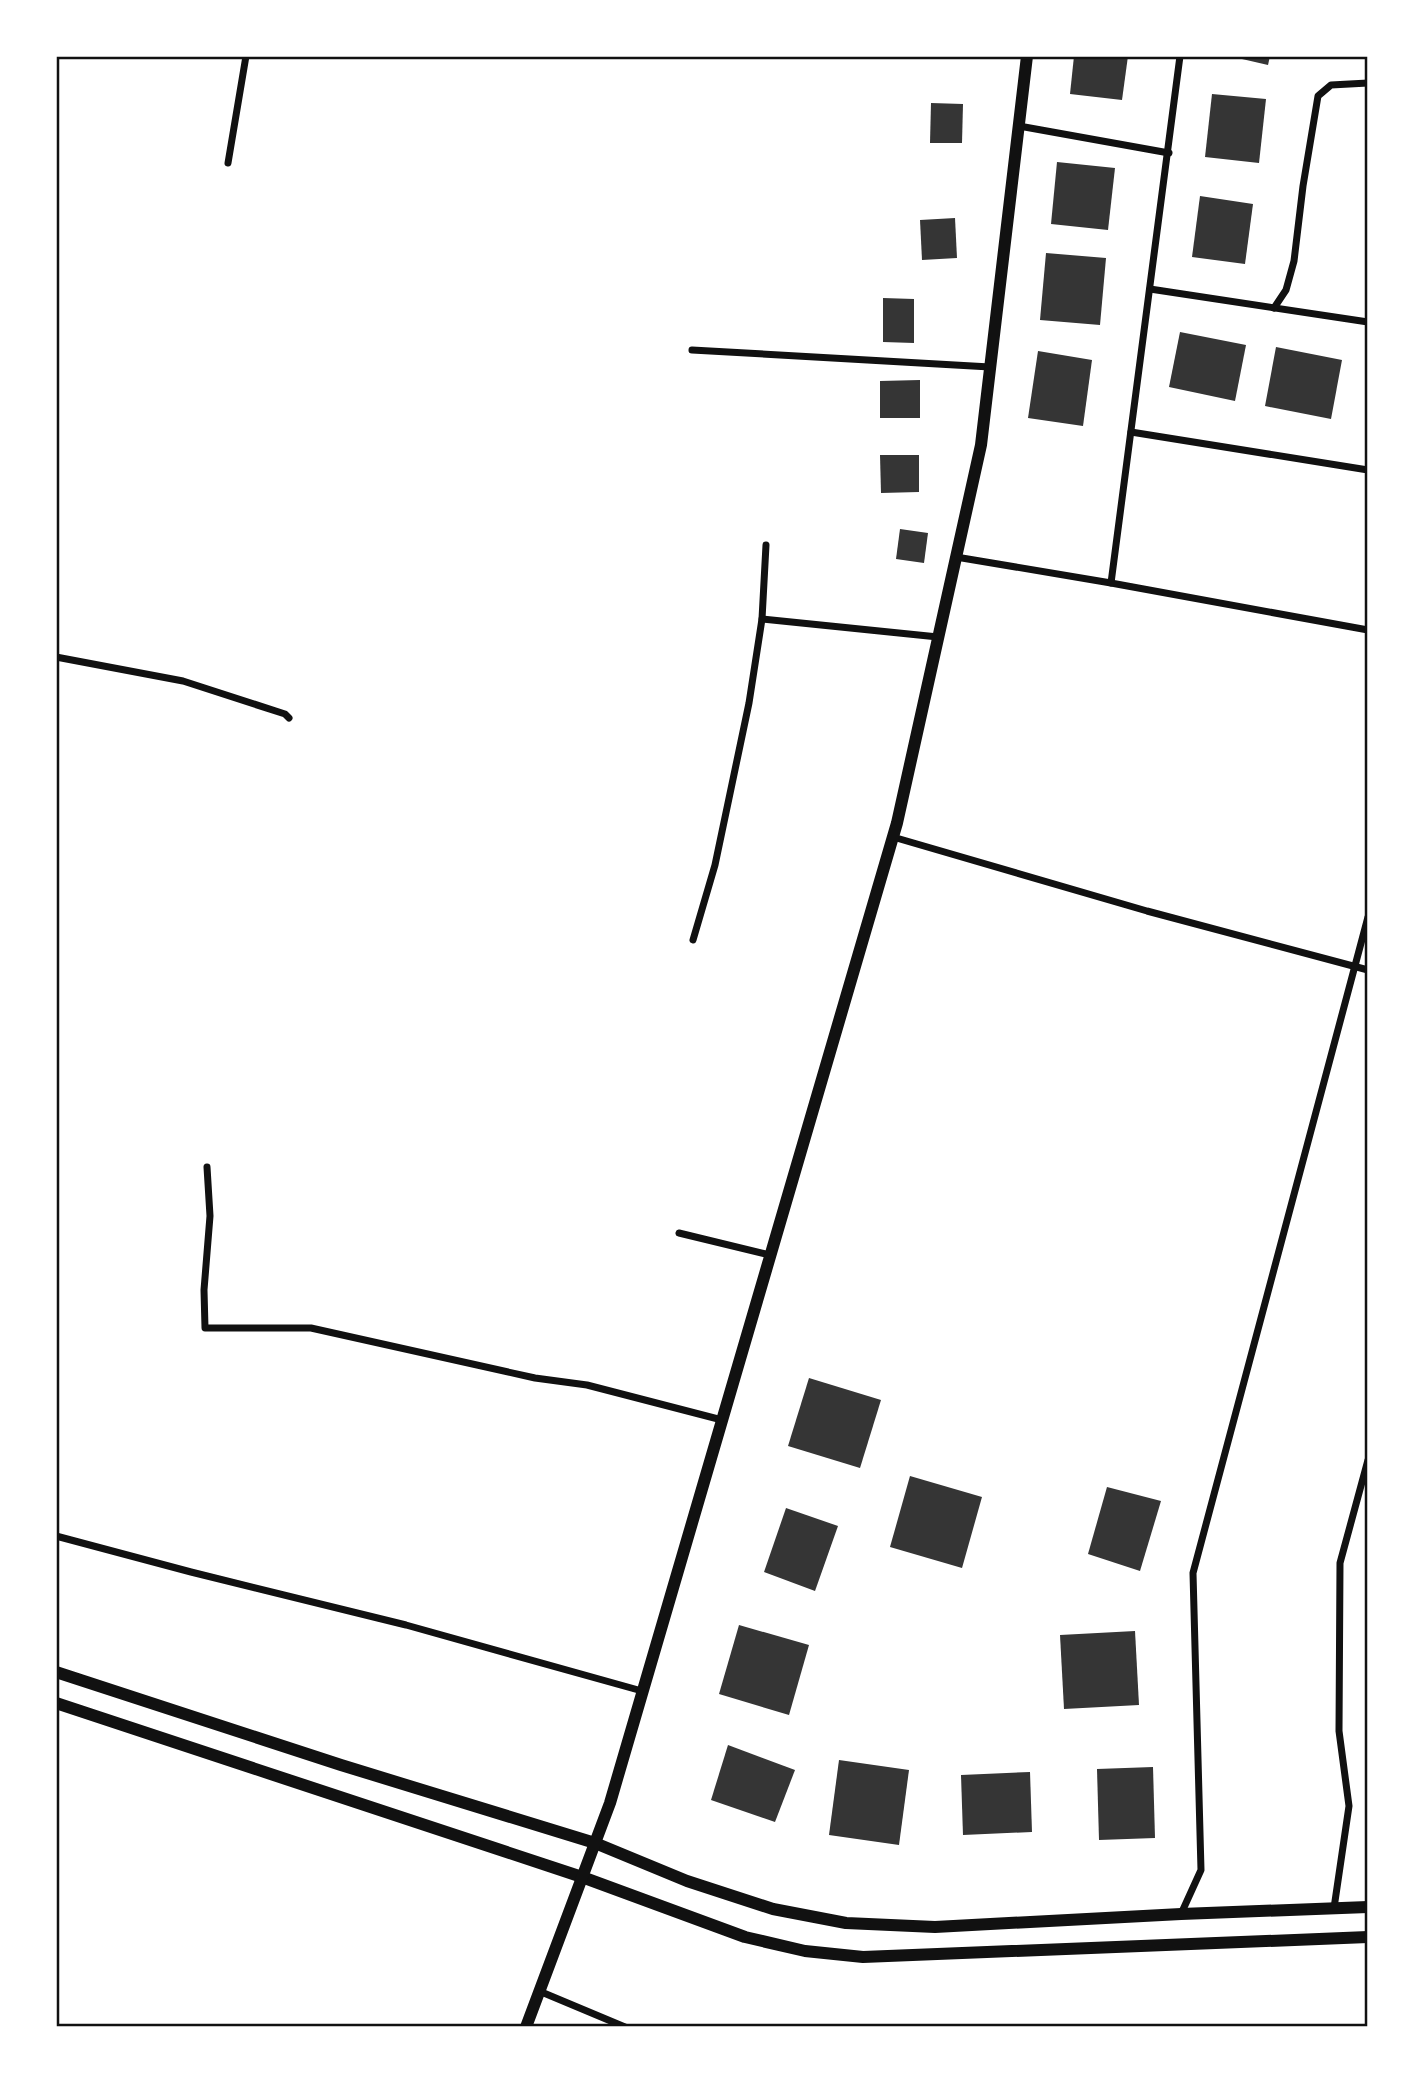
<svg xmlns="http://www.w3.org/2000/svg" width="1424" height="2083" font-family="'Nunito Sans',sans-serif">
<style>
.building{fill:#353535}
.lines{fill:none;stroke-linecap:round;stroke-linejoin:round}
.minor{stroke:#111;stroke-width:7}
.tertiary{stroke:#111;stroke-width:12}
.neatline{fill:none;stroke:#111;stroke-width:2.5}
</style>
<rect width="100%" height="100%" fill="#fff"/>
<g class="building">
<polygon points="1074,56 1128,56 1122,100 1070,94"/>
<polygon points="1229,56 1270,56 1268,65"/>
<polygon points="1212,94 1266,99 1259,163 1205,157"/>
<polygon points="931,103 963,104 962,143 930,143"/>
<polygon points="1057,162 1115,168 1108,230 1051,224"/>
<polygon points="1200,196 1253,204 1245,264 1192,257"/>
<polygon points="955,218 957,258 922,260 920,220"/>
<polygon points="1046,253 1106,258 1100,325 1040,320"/>
<polygon points="883,298 914,299 914,343 883,342"/>
<polygon points="1180,332 1246,345 1235,401 1169,387"/>
<polygon points="1276,347 1342,360 1331,419 1265,406"/>
<polygon points="1038,351 1092,360 1083,426 1028,418"/>
<polygon points="920,380 920,418 880,418 880,381"/>
<polygon points="880,455 919,455 919,492 881,493"/>
<polygon points="900,529 928,533 924,563 896,559"/>
<polygon points="809,1378 881,1400 860,1468 788,1446"/>
<polygon points="910,1476 982,1497 962,1568 890,1547"/>
<polygon points="1107,1487 1161,1501 1140,1571 1088,1554"/>
<polygon points="786,1508 838,1526 815,1591 764,1572"/>
<polygon points="739,1625 809,1645 789,1715 719,1694"/>
<polygon points="1135,1631 1139,1705 1064,1709 1060,1635"/>
<polygon points="728,1745 795,1770 775,1822 711,1800"/>
<polygon points="839,1760 909,1770 899,1845 829,1835"/>
<polygon points="1153,1767 1155,1838 1099,1840 1097,1769"/>
<polygon points="1030,1772 1032,1832 963,1835 961,1775"/>
</g>
<g class="lines">
<g class="minor">
<polyline points="1019,126 1169,153"/>
<polyline points="228,163 246,56"/>
<polyline points="1150,289 1368,322"/>
<polyline points="1274,308 1286,290 1294,261 1303,186 1318,96 1331,85 1368,83"/>
<polyline points="692,350 990,367"/>
<polyline points="1131,432 1368,470"/>
<polyline points="956,557 1111,583 1180,56"/>
<polyline points="1111,583 1368,630"/>
<polyline points="762,619 938,637"/>
<polyline points="56,657 183,681 285,714 289,718"/>
<polyline points="893,837 1147,911 1368,970"/>
<polyline points="693,940 715,865 749,703 762,619 766,545"/>
<polyline points="207,1167 210,1216 204,1290 205,1328 311,1328 535,1378 587,1385 722,1420"/>
<polyline points="679,1233 770,1255"/>
<polyline points="56,1536 191,1572 406,1625 642,1691"/>
<polyline points="1334,1908 1349,1806 1339,1731 1340,1563 1368,1460"/>
<polyline points="1181,1914 1201,1870 1193,1573 1368,917"/>
<polyline points="539,1991 625,2027"/>
</g>
<g class="tertiary">
<polyline points="56,1672 341,1765 595,1843 687,1881 773,1909 846,1923 935,1927 1181,1914 1368,1907"/>
<polyline points="56,1703 582,1877 745,1937 805,1951 863,1957 1368,1937"/>
<polyline points="526,2027 610,1803 897,823 981,445 1027,56"/>
</g>
</g>
<rect width="1424" height="2083" fill="none" stroke="#ffffff" stroke-width="116"/>
<rect x="58" y="58" width="1308" height="1967" class="neatline"/>
</svg>
